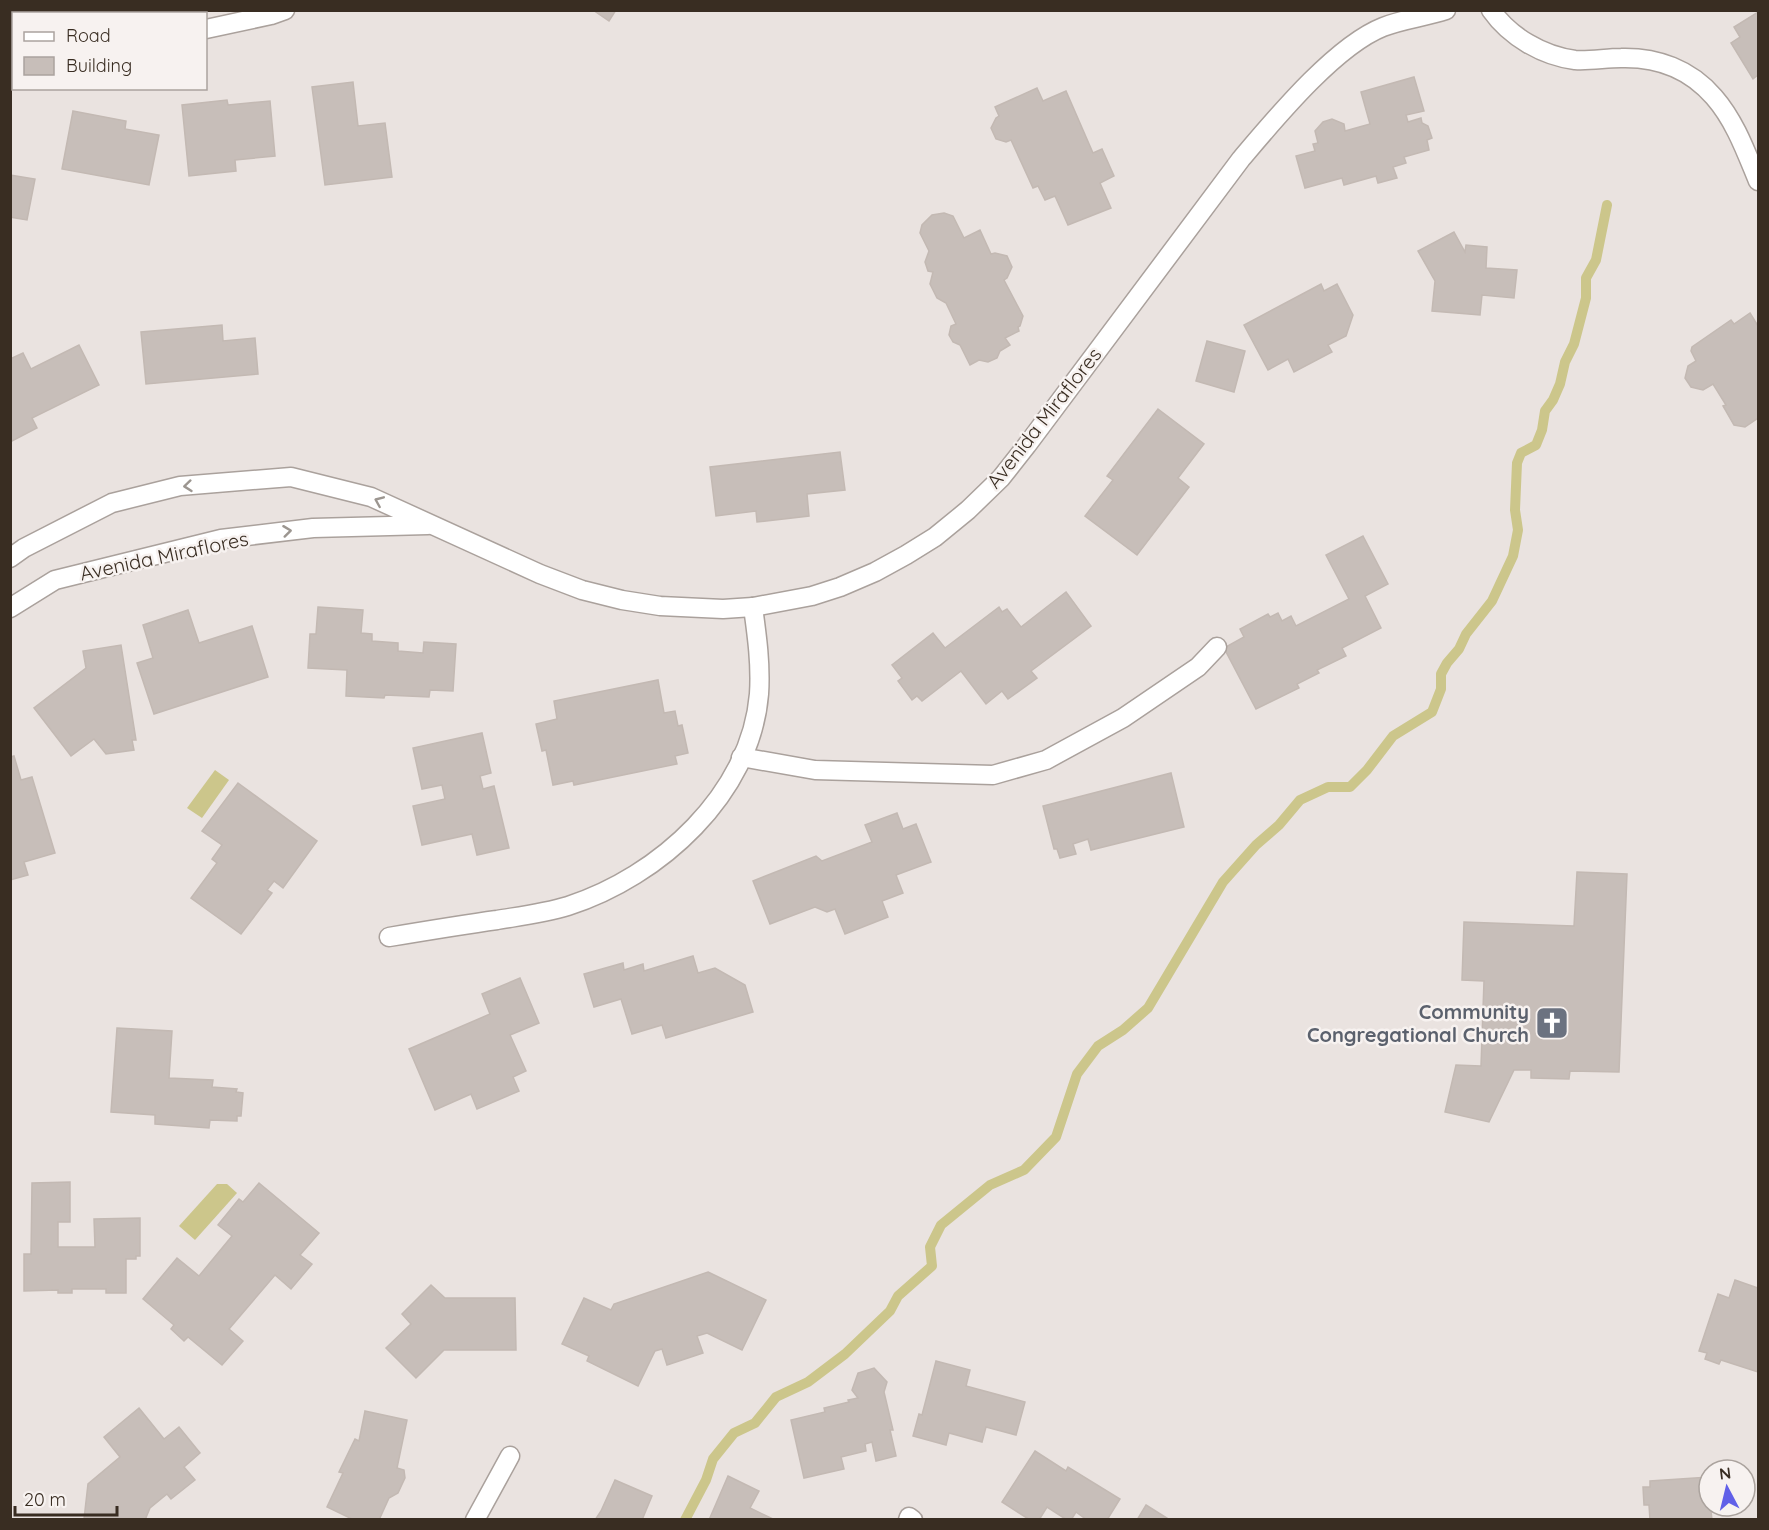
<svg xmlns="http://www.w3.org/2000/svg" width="1769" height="1530" font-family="Quicksand,sans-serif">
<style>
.water{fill:#ccc68b}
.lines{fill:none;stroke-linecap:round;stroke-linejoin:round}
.stream{stroke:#ccc68b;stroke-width:10}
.building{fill:#c7beb9;stroke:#c3b9b3;stroke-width:1.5}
.minor-casing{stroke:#aaa19c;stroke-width:21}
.minor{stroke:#fff;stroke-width:18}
.oneway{stroke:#9c9690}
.labels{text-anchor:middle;stroke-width:5;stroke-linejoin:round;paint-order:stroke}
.street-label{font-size:20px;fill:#392d22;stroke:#f7f2f0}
.worship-label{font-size:20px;font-weight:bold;fill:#5b616d;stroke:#f7f2f0;text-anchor:end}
</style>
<rect width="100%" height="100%" fill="#eae3e0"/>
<g class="water">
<polygon points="215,770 229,780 202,818 187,808"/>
<polygon points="217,1184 227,1184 237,1193 195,1240 179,1226"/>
</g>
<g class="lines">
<polyline class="stream" points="685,1520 706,1480 713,1459 734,1433 755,1423 776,1397 808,1382 845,1354 890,1311 898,1296 932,1266 930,1247 941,1225 990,1185 1024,1170 1056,1137 1077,1074 1098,1046 1123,1030 1148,1008 1223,882 1256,845 1279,825 1300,800 1328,787 1350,787 1367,770 1393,736 1432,712 1441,689 1441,674 1447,663 1459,649 1466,634 1492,601 1513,556 1518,530 1515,510 1517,463 1521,453 1536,445 1542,430 1545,411 1553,400 1560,384 1565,362 1574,344 1586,298 1586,278 1596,260 1607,205"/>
</g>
<g class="building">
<polygon points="593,10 616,10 609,21"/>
<polygon points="1758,12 1758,75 1753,79 1731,43 1740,37 1734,27"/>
<polygon points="1414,77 1424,111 1406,115 1408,122 1421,118 1422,123 1428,126 1432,138 1427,140 1429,150 1404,157 1406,163 1393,167 1397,178 1378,183 1376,176 1344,185 1342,178 1305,188 1296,156 1315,151 1313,144 1318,143 1315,131 1323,122 1332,119 1344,124 1345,131 1370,124 1361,92"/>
<polygon points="353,82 358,126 385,123 392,177 325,185 312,87"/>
<polygon points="1037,88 1043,101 1066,91 1093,153 1102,149 1114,176 1100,183 1111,208 1068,225 1055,196 1045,200 1038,186 1033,188 1011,140 1006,142 996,139 991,128 996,118 999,116 995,107"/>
<polygon points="227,100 228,105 270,101 275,156 235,160 236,171 189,176 182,105"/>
<polygon points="73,111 126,121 125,129 159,135 149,185 62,169"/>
<polygon points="10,175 35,179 27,220 10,217"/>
<polygon points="944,213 953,216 964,238 980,230 991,254 995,253 1007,256 1012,267 1007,278 1004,280 1023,316 1020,326 1018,327 1019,331 1005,338 1010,345 1000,351 997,358 988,362 979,360 970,365 960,345 953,342 949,335 951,326 956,324 946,303 937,298 930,284 933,272 928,271 925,262 929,251 920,233 922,225 932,215"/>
<polygon points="1454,232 1465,252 1466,245 1487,247 1486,268 1517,270 1514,298 1482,295 1480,315 1432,311 1435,281 1418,251"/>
<polygon points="1321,284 1324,291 1337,284 1353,315 1346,336 1328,345 1332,352 1294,372 1288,359 1268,370 1244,325"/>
<polygon points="1750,313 1758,326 1758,418 1745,427 1734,425 1723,406 1726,405 1713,384 1703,390 1691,387 1685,378 1688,366 1696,361 1691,351 1692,347 1731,320 1734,324"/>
<polygon points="222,325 223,341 255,338 258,374 146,384 141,332"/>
<polygon points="1207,341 1245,351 1234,392 1196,381"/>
<polygon points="79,345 99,385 32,418 37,428 10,442 10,359 23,353 31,369"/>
<polygon points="1158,409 1204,444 1178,478 1189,487 1137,555 1085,516 1113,480 1107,476"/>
<polygon points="840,452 845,490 807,494 809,516 757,522 756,511 716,516 710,467"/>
<polygon points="1363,536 1388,584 1365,596 1381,628 1342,648 1346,656 1317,670 1319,673 1297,684 1299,688 1256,709 1224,648 1244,637 1240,629 1268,614 1270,617 1278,613 1282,621 1291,616 1296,626 1349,599 1326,555"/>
<polygon points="1066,592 1091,626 1031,671 1037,678 1008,699 1002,691 986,704 961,671 922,701 917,696 912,700 898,681 902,678 892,665 933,633 945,648 999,607 1002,612 1007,609 1021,627"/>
<polygon points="318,607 363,610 361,633 372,634 372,641 398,643 398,651 423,653 424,642 456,644 453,691 430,690 429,697 385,695 384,698 346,696 347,670 308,668 310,634 316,634"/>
<polygon points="188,610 199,643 252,626 268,677 154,714 137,663 153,658 143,625"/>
<polygon points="121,645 136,740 132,740 134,750 106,754 94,739 71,756 34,708 86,668 83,651"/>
<polygon points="658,680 664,713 675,711 678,726 682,725 688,753 675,756 677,764 574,785 573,781 553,785 546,750 542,751 536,724 557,719 554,701"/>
<polygon points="482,733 491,773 480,776 483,789 494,786 509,848 477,855 472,834 422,845 413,806 445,799 442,785 422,789 413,748"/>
<polygon points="14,756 21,780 32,777 55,853 24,862 28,875 10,880 10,757"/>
<polygon points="1171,773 1184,827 1091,850 1088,839 1073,844 1076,854 1060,858 1057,849 1054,849 1043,806"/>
<polygon points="238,783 317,841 283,888 274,881 267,890 272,893 241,934 191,898 217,863 212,859 222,845 202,831"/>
<polygon points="897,813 903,829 916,824 931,862 896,875 903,893 882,901 888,917 845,934 835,909 827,912 815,907 770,924 753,881 816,856 822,861 872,842 865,825"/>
<polygon points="1577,872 1627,874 1619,1072 1570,1071 1569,1079 1531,1078 1531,1070 1514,1070 1489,1122 1445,1112 1456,1065 1481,1066 1484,981 1462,980 1464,922 1574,926"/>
<polygon points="693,956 698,973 715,968 745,985 753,1012 666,1038 662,1025 632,1034 621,999 594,1007 584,974 623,963 624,970 643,964 644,971"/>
<polygon points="520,978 539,1023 510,1035 526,1071 513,1077 519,1091 477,1109 471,1094 435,1110 409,1049 490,1014 482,994"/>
<polygon points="117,1028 172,1031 169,1078 213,1080 212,1087 237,1089 236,1092 243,1093 241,1116 237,1116 237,1121 210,1120 209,1128 155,1124 155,1115 111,1112"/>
<polygon points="70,1182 70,1222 58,1222 58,1247 95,1247 94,1219 140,1218 140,1256 136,1256 136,1259 126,1259 126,1293 106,1293 106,1289 72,1289 72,1293 58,1293 58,1290 24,1291 24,1254 31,1254 32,1183"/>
<polygon points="259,1183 319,1233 300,1255 312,1264 291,1289 275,1275 229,1329 243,1341 222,1365 188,1337 184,1341 171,1329 174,1325 143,1299 177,1258 199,1276 232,1236 218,1225 239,1199 243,1202"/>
<polygon points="708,1272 766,1300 742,1350 707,1333 697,1336 703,1353 667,1365 662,1349 655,1351 638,1386 587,1361 589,1356 562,1344 584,1298 611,1310 614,1304"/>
<polygon points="1735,1280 1758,1288 1758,1372 1721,1360 1719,1364 1705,1359 1707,1353 1699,1351 1718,1294 1729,1298"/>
<polygon points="431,1285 445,1298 515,1298 516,1350 444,1350 416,1378 386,1348 411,1324 402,1314"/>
<polygon points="936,1361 970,1370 966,1386 1025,1402 1016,1435 986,1427 982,1442 949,1433 946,1445 913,1436 919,1414 922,1415"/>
<polygon points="874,1368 887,1382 884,1392 893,1430 890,1430 896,1456 876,1461 872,1442 865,1444 866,1451 841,1457 844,1469 804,1478 791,1420 825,1412 824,1408 849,1402 848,1400 858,1398 852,1390 858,1373"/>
<polygon points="139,1408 164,1439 179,1427 200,1453 184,1467 195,1480 171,1499 167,1494 150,1508 145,1520 80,1520 84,1519 88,1484 120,1457 104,1437"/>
<polygon points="365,1411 407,1420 397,1468 404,1470 405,1478 398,1493 389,1498 379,1520 354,1520 327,1507 343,1473 339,1472 355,1439 359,1441"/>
<polygon points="1035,1451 1066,1471 1068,1467 1120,1499 1107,1520 1087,1520 1076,1512 1071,1520 1067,1520 1047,1507 1039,1520 1030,1520 1002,1502"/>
<polygon points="728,1476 759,1491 750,1508 775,1520 709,1520"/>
<polygon points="1709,1477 1709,1506 1729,1506 1729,1510 1711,1511 1712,1520 1650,1520 1649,1505 1644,1505 1643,1487 1650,1487 1650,1481"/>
<polygon points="615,1480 652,1496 642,1520 595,1520 601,1511"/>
<polygon points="1146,1505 1170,1520 1137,1520"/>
</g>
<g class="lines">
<g class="minor-casing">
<g id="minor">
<path d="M 1491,10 C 1510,37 1543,56 1575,60 C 1590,61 1606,58 1621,58 C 1657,57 1690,69 1714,97 C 1735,121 1746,152 1758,181"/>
<polyline points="206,29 271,15 285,10"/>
<polyline points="10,33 14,33"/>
<path d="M 10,558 L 24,548 L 112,503 L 180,486 L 291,477 L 371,497 L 540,574 L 582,590 L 622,600 L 660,606 L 723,609 L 753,607 L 812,596 L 840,587 L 875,572 L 906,555 L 935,537 L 968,510 L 1001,478 L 1027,445 L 1241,159 C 1275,119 1335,46 1383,27 C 1403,19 1425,17 1446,10"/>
<polyline points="10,608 55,580 221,539 313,528 428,525"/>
<polyline points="741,757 815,770 993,775 1046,760 1123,718 1198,667 1217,647"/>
<path d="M 389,937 C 425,931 461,925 497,920 C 521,916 545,913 568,906 C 659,877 751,794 759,694 C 761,665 757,636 753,607"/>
<polyline points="475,1520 510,1456"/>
<polyline points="908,1520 909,1517 913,1520"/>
</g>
</g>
<use href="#minor" class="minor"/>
</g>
<defs><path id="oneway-chevron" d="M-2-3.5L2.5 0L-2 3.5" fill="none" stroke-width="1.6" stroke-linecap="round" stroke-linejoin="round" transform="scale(1.5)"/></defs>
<g class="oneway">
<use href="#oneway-chevron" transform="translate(188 486) rotate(174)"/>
<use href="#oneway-chevron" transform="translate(379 501) rotate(-157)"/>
<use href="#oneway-chevron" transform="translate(287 531) rotate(-7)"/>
</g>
<defs>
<g id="church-square" transform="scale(1.725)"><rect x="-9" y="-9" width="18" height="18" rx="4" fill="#6b7280" stroke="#f7f2f0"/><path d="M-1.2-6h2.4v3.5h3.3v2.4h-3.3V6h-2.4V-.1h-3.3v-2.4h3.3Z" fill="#fff"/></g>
</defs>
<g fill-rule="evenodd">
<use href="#church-square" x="1552" y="1023"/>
</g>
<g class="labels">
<g class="street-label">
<text transform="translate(1044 418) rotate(-52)" y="7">Avenida Miraflores</text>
<text transform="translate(164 556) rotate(-12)" y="7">Avenida Miraflores</text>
</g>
<g class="worship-label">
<text x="1529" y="1019">Community<tspan x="1529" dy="23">Congregational Church</tspan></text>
</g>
</g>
<rect width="1769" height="1530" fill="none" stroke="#392d22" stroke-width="24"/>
<rect x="12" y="12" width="195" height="78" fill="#f7f2f0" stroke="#aba39e" stroke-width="1.5"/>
<rect x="24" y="32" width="30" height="9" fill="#ffffff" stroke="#aba39e" stroke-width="1.5"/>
<text x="66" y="42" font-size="18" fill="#392d22">Road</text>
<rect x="24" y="57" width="30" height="18" fill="#c7beb9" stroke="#aba39e" stroke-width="1.5"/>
<text x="66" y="72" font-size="18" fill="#392d22">Building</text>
<g transform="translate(1727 1488) rotate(353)"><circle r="28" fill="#f7f2f0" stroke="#aba39e" stroke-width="1.5"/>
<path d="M0-4.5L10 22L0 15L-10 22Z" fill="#6160e8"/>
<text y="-9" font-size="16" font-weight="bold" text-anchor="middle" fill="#392d22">N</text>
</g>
<path d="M15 1506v9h102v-9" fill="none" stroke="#392d22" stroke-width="3"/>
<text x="24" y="1506" font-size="18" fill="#392d22" stroke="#f7f2f0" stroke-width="4.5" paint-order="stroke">20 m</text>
</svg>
